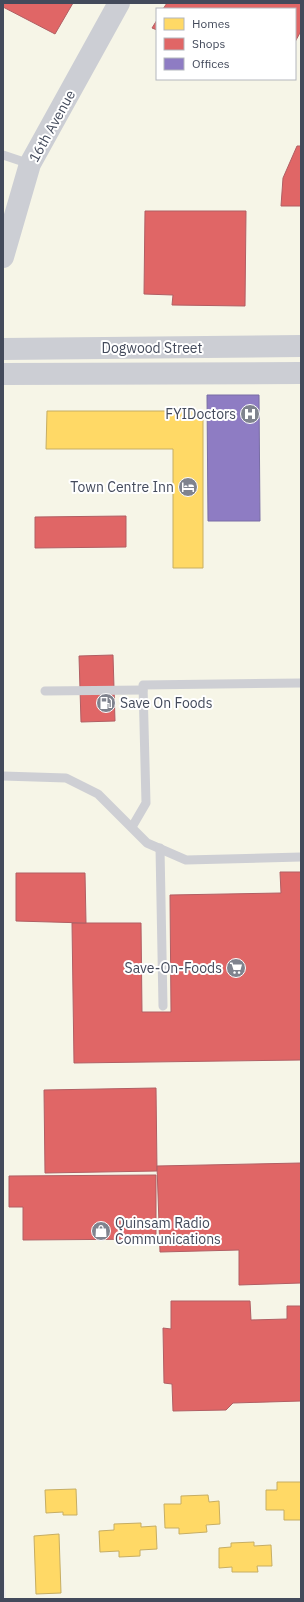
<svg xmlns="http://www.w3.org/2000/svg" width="304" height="1602" font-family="'IBM Plex Sans',sans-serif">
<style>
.commercial{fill:#f6f5e7;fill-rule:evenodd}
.homes{fill:#ffd966;stroke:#c7ae63}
.shops{fill:#e06666;stroke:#b15e63}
.offices{fill:#8e7cc3;stroke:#786da4}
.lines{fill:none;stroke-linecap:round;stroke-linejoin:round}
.lane{stroke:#cecfd4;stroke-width:9}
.secondary{stroke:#ccced4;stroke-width:22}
.labels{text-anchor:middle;stroke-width:4;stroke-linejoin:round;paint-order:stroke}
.street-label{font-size:14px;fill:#434a5b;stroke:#fff}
.poi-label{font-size:14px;fill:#434a5b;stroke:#fff;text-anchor:end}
</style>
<rect width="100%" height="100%" fill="#eeeded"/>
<path class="commercial" d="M 3,3 L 301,3 L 301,1599 L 6,1599 L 3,1547 ZM 157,9 L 295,9 L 295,79 L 157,79 Z"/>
<g class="homes">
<polygon points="47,411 203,411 203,568 173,568 173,449 46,449"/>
<polygon points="277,1482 301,1482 301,1520 284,1520 284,1510 266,1510 266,1490 277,1490"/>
<polygon points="76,1489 77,1515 63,1515 63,1512 46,1513 45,1490"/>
<polygon points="208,1495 209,1502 219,1501 220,1524 206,1525 207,1532 179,1534 179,1528 165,1528 164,1504 181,1504 181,1496"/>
<polygon points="141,1523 141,1527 156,1526 157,1549 140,1550 140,1556 119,1557 119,1551 100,1552 99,1531 114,1530 114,1524"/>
<polygon points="59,1534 61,1593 36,1594 34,1536"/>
<polygon points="254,1542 254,1546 271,1545 272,1566 257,1566 258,1572 232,1572 232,1567 219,1568 219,1548 231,1547 231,1543"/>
</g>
<g class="shops">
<polygon points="3,3 73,3 55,34 3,7"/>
<polygon points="167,3 301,3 301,31 295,42 295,9 163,9"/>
<polygon points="157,20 157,30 152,28"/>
<polygon points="297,146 301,146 301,206 281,206 283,178"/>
<polygon points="145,211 246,211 245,306 172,305 173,295 144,294"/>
<polygon points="126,516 126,547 35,548 35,517"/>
<polygon points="113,655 115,721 81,722 79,656"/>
<polygon points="280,872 301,872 301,1060 74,1063 72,923 141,923 142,1012 171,1012 170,895 281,893"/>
<polygon points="16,873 85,873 86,923 16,921"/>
<polygon points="156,1088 157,1171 45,1173 44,1090"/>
<polygon points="301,1163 301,1283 239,1285 239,1250 160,1252 157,1166"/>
<polygon points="156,1175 156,1239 23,1240 23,1207 9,1207 9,1176"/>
<polygon points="171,1301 250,1301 251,1320 287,1319 287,1306 301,1306 301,1401 233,1403 226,1410 173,1411 172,1384 164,1383 163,1328 171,1329"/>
</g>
<polygon class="offices" points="207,395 259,395 260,521 208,521"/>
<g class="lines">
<g class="lane">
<polyline points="3,155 30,164"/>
<polyline points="45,691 143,690"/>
<polyline points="3,776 66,778 98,794 147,843 186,860 301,857"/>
<polyline points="132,827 146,803 143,685 301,683"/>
<polyline points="160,848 163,1006"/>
</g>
<g class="secondary">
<polyline points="3,257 30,164 119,3"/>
<polyline points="3,349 301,346"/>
<polyline points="3,374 301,373"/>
</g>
</g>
<defs>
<g id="hospital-disc" transform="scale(1)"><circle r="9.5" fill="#7f838e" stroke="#fff"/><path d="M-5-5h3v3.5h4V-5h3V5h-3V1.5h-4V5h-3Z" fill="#fff"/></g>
<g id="hotel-disc" transform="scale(1)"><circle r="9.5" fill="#7f838e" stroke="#fff"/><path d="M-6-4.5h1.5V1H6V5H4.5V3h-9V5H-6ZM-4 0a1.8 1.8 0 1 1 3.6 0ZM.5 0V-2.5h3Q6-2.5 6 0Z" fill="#fff"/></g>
<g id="fuel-disc" transform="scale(1)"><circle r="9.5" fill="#7f838e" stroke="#fff"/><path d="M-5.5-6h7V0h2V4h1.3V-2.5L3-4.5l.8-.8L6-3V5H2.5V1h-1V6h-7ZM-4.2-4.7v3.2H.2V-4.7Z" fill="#fff"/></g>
<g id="supermarket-disc" transform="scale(1)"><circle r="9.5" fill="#7f838e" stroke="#fff"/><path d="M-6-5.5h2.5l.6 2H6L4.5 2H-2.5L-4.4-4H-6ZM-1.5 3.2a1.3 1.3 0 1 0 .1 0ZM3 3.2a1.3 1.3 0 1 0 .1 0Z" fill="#fff"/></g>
<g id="shop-disc" transform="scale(1)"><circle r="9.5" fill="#7f838e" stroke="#fff"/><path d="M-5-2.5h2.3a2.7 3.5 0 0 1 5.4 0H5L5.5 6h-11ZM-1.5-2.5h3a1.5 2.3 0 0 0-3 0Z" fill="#fff"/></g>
</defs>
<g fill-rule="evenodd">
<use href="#hospital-disc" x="250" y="414"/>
<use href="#hotel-disc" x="188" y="487"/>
<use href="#fuel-disc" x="106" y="703"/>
<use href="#supermarket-disc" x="236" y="968"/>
<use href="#shop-disc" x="101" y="1231"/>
</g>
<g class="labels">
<g class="street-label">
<text transform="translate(52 126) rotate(-61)" y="5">16th Avenue</text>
<text x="152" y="353">Dogwood Street</text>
</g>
<g class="poi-label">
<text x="236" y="419">FYIDoctors</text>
<text x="174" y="492">Town Centre Inn</text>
<text x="120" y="708" text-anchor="start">Save On Foods</text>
<text x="222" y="973">Save-On-Foods</text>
<text x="115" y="1228" text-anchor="start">Quinsam Radio<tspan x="115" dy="16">Communications</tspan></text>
</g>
</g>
<rect width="304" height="1602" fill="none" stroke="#434a5b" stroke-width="8"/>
<rect x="156" y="8" width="140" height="72" fill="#ffffff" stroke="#b4b7bd"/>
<rect x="164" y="18" width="20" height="12" fill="#ffd966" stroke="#b4b7bd"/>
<text x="192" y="28" font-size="12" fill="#434a5b">Homes</text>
<rect x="164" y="38" width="20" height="12" fill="#e06666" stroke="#b4b7bd"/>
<text x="192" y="48" font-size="12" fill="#434a5b">Shops</text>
<rect x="164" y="58" width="20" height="12" fill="#8e7cc3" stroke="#b4b7bd"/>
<text x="192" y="68" font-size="12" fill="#434a5b">Offices</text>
</svg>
